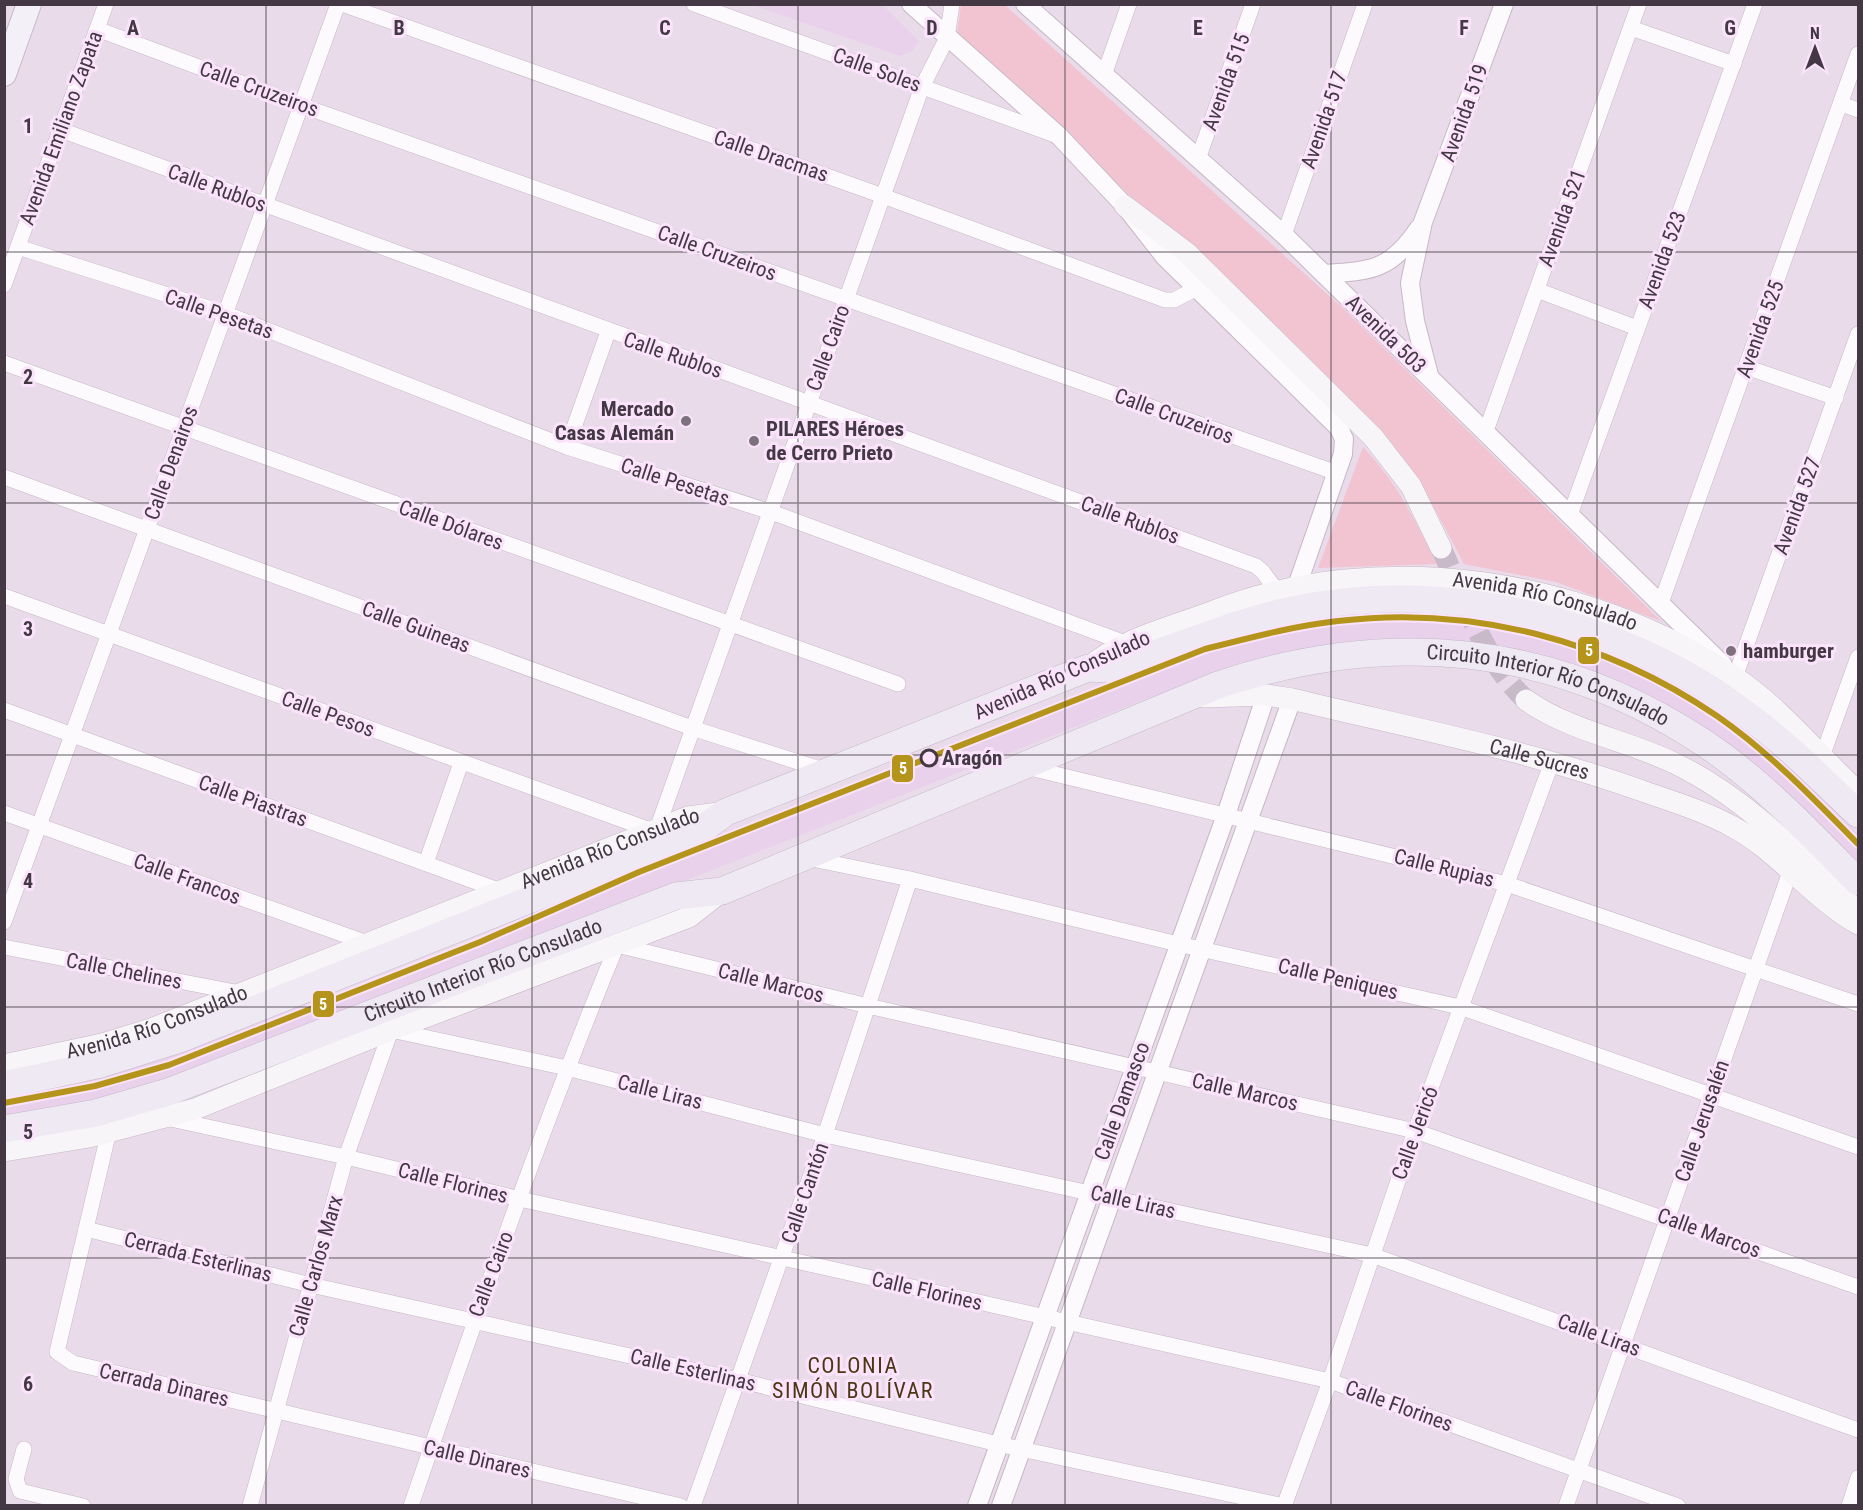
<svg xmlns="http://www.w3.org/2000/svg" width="1863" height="1510" font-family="'Roboto Condensed',sans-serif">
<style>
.built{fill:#e9d1eb}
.green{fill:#f2c4d1}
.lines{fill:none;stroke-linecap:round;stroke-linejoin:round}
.secondary-tunnel{stroke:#c9baca;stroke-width:21;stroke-dasharray:21 10;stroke-linecap:butt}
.minor-casing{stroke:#c5b8c6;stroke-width:16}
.tertiary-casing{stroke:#c5b8c6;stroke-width:20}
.secondary-casing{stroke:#c5b8c6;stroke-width:22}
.primary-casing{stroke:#c4b9c9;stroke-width:26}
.motorway-casing{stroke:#c4b9c9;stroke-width:28}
.minor{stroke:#fcfafc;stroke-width:15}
.tertiary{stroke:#fcfafc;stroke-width:18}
.secondary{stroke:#f8f5f9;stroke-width:21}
.primary{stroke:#f4f0f8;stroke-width:24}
.motorway{stroke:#efe9f4;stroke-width:27}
.metro-1-casing{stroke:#fae3fb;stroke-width:10}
.metro-1{stroke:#b4941b;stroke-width:6}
.grid{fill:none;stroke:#433844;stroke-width:1.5;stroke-opacity:0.55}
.poi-dot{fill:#7d717e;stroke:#fae3fb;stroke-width:2}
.stop-dot{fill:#fae3fb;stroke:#433844;stroke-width:3}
.labels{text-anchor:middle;stroke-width:6;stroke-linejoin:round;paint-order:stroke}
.street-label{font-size:21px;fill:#433844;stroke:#fae3fb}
.poi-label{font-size:21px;font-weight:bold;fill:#433844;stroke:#fae3fb;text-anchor:start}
.stop-label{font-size:21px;font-weight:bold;fill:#433844;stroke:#fae3fb;text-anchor:start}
.neighbourhood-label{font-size:22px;letter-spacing:1.5px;fill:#4c3712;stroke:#fae3fb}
.grid-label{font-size:20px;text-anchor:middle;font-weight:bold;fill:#433844;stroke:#fae3fb;stroke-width:6;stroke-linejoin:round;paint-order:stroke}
.line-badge{stroke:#fae3fb;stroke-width:2}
.badge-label{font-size:16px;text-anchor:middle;font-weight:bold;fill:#fff}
</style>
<rect width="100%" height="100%" fill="#eadbeb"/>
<g class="built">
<polygon points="759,5 883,5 919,41 912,51 900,56 758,7"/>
<polygon points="1382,610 1477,614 1595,645 1681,686 1769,748 1858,834 1858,865 1761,771 1468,643 1413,639 1334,644 1267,657 1143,700 581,922 185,1074 104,1099 5,1116 5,1097 85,1082 218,1039 471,942 621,875 1207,642 1269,625"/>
</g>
<g class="green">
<polygon points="961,5 1005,5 1345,310 1661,621 1556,582 1464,564 1420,481 1279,335 957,34"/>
<path d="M 1363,447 C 1399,485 1414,519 1437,564 L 1318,568 Z"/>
</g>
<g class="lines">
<path class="secondary-tunnel" d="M 1441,548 C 1465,599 1484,662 1526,700"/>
<g class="minor-casing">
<g id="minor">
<polyline points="342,4 883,196 1165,300 1174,300 1197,288"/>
<polyline points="694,4 1055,135"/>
<polyline points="1631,28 1734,64"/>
<polyline points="97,29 300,105 1337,473"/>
<polyline points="1104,75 1129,4"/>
<polyline points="1841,104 1858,110"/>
<polyline points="61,130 1256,566 1263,572 1276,590"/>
<polyline points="1198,159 1253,4"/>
<polyline points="1284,235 1365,4"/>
<polyline points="18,247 224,313 567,447 771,512 1128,644"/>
<polyline points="4,285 106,4"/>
<polyline points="1537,290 1637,328"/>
<polyline points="4,363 898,684"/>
<polyline points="1746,367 1836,398"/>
<polyline points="1486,431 1639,4"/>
<polyline points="567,447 608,332"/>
<polyline points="4,477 692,728 826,771"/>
<polyline points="1570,515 1755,4"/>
<polyline points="4,596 653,831"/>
<polyline points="1661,603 1858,54"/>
<polyline points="1735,677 1858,334"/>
<polyline points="4,710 501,891"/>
<polyline points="1823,754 1858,657"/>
<polyline points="1026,767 1507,884 1858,1004"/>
<polyline points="4,813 370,944"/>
<polyline points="657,829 922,87 947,38 952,4"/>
<polyline points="807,858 910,879 1178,944 1460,1007 1858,1147"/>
<polyline points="426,863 461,763"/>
<polyline points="4,922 338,4"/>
<polyline points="4,947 240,993"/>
<polyline points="166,1118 346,1157 520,1199 1330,1381 1678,1506"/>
<polyline points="109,1131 57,1352 73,1363 681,1506"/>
<polyline points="86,1229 311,1285 738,1380 998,1444 1284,1506"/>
<polyline points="24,1449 16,1479 20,1491 83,1506"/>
<polyline points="250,1506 346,1157 391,1030 567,1068 825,1135 1372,1255 1858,1430"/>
<path d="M 411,1506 C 476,1317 541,1129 617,945 L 868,1006 L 1415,1131 L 1858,1287"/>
<polyline points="693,1506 825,1135 910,879"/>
<polyline points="1284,1506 1330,1381 1415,1131 1552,762"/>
<polyline points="1566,1506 1790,872"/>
<polyline points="1849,1506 1858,1478"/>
</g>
</g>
<g class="tertiary-casing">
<g id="tertiary">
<polyline points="911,4 1059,136 1125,206 1164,256 1339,428 1344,439 1343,454 1297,586"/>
<polyline points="1025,4 1284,235 1723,665"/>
<path d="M 1324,274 C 1372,271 1391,270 1419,228"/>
<polyline points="1429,375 1415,321 1410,283 1423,222 1504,4"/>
<polyline points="977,1506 1226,815 1266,695"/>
<polyline points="1001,1506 1292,699"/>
</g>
</g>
<g class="secondary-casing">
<g id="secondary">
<polyline points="1125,206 1187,253 1373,437 1411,486 1441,548"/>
<path id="s1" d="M 1088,668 C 1121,639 1169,628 1211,612 C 1379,546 1587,577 1736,678 C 1783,710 1817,754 1858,792"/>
<path id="s2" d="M 1205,697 L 1266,695 L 1292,699 C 1411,728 1533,751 1648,793 C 1677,803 1706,812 1733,827 C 1778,851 1811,897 1858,924"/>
<path d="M 1526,700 C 1571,732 1629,740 1678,765 C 1749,800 1802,858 1858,912"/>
<path id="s3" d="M 4,1065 L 102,1044 L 151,1029 L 688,817 L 726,812"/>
<polyline points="4,1151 89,1137 195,1109 391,1030 689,917 722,891"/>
</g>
</g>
<g class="primary-casing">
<polyline id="primary" points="4,74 29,4"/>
</g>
<g class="motorway-casing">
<g id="motorway">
<path d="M 4,1085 L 101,1064 L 180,1039 L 697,833 L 726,812 L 1088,668 C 1097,668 1107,670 1115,668 C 1132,666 1150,656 1166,650 C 1208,635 1249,619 1292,610 C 1447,577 1616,619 1743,712 C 1785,742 1821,779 1858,814"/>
<path id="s4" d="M 4,1129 L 96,1113 L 168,1092 L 676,896 L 722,891 L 1218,685 C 1387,628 1554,643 1704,743 C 1761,781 1810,833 1858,882"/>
</g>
</g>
<use href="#minor" class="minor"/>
<use href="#tertiary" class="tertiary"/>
<use href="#secondary" class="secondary"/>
<use href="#primary" class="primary"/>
<use href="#motorway" class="motorway"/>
<g class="metro-1-casing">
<path id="metro-1" d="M 4,1103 L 95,1086 L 169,1065 L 480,942 L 639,872 L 1205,649 C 1249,638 1293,626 1338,621 C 1473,605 1605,640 1717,716 C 1769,752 1814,799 1858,844"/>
</g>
<use href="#metro-1" class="metro-1"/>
</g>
<path class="grid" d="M 266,4 L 266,1506M 532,4 L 532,1506M 798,4 L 798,1506M 1065,4 L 1065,1506M 1331,4 L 1331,1506M 1597,4 L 1597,1506M 4,252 L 1858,252M 4,503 L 1858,503M 4,755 L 1858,755M 4,1007 L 1858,1007M 4,1258 L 1858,1258"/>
<g class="poi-dot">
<circle cx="686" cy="421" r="6"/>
<circle cx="754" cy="441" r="6"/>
<circle cx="1731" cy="651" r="6"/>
</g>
<circle class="stop-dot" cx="929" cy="758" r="8"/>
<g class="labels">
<g class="street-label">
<text transform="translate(877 70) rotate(20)" y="7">Calle Soles</text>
<text transform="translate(1226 82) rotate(-70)" y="7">Avenida 515</text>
<text transform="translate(259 89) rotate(20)" y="7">Calle Cruzeiros</text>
<text transform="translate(1464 113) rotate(-70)" y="7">Avenida 519</text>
<text transform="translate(1324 120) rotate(-71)" y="7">Avenida 517</text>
<text transform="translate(61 128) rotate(-70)" y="7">Avenida Emiliano Zapata</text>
<text transform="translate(771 156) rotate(19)" y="7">Calle Dracmas</text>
<text transform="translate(217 188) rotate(20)" y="7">Calle Rublos</text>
<text transform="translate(1562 218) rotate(-70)" y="7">Avenida 521</text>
<text transform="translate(717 253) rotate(20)" y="7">Calle Cruzeiros</text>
<text transform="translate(1662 260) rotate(-70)" y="7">Avenida 523</text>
<text transform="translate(219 314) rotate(19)" y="7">Calle Pesetas</text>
<text transform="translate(1760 329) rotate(-70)" y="7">Avenida 525</text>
<text transform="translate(1386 334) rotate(44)" y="7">Avenida 503</text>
<text transform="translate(828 348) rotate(-70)" y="7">Calle Cairo</text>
<text transform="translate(673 355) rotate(19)" y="7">Calle Rublos</text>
<text transform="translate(1174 416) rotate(20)" y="7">Calle Cruzeiros</text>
<text transform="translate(171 463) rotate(-70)" y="7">Calle Denairos</text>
<text transform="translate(675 482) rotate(18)" y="7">Calle Pesetas</text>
<text transform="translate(1797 506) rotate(-70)" y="7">Avenida 527</text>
<text transform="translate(1130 520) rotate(20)" y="7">Calle Rublos</text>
<text transform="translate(451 525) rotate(20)" y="7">Calle Dólares</text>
<text dy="7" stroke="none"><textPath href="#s1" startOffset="477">Avenida Río Consulado</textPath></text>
<text transform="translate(416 627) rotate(20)" y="7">Calle Guineas</text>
<text transform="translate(1062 675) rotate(-24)" y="7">Avenida Río Consulado</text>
<text dy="7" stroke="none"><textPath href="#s4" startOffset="1635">Circuito Interior Río Consulado</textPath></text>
<text transform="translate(328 714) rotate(20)" y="7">Calle Pesos</text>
<text dy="7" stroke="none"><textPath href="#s2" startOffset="342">Calle Sucres</textPath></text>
<text transform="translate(253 801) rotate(20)" y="7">Calle Piastras</text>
<text dy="7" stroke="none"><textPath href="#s3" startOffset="645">Avenida Río Consulado</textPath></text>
<text transform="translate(1444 868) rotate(14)" y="7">Calle Rupias</text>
<text transform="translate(187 879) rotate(20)" y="7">Calle Francos</text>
<text dy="7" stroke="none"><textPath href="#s4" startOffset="506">Circuito Interior Río Consulado</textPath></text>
<text transform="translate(124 971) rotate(11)" y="7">Calle Chelines</text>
<text transform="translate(1338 979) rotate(13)" y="7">Calle Peniques</text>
<text transform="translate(771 983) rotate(14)" y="7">Calle Marcos</text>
<text dy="7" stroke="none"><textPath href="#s3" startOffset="159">Avenida Río Consulado</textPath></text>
<text transform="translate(660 1092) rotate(14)" y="7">Calle Liras</text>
<text transform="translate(1245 1092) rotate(13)" y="7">Calle Marcos</text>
<text transform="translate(1122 1101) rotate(-70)" y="7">Calle Damasco</text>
<text transform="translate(1702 1121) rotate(-71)" y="7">Calle Jerusalén</text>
<text transform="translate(1415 1133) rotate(-70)" y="7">Calle Jericó</text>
<text transform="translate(453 1183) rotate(14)" y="7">Calle Florines</text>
<text transform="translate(805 1193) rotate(-71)" y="7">Calle Cantón</text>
<text transform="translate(1133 1202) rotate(13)" y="7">Calle Liras</text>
<text transform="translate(1709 1233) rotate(20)" y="7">Calle Marcos</text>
<text transform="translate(198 1257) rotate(14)" y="7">Cerrada Esterlinas</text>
<text transform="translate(316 1266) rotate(-74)" y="7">Calle Carlos Marx</text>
<text transform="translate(491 1274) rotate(-69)" y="7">Calle Cairo</text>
<text transform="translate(927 1291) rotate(13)" y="7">Calle Florines</text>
<text transform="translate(1599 1335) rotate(20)" y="7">Calle Liras</text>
<text transform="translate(693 1370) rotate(13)" y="7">Calle Esterlinas</text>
<text transform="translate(164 1385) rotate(13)" y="7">Cerrada Dinares</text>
<text transform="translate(1399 1406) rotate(20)" y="7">Calle Florines</text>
<text transform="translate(477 1459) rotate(13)" y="7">Calle Dinares</text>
</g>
<g class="poi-label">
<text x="674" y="416" text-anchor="end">Mercado<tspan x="674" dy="24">Casas Alemán</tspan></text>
<text x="766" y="436">PILARES Héroes<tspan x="766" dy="24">de Cerro Prieto</tspan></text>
<text x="1743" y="658">hamburger</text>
</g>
<g class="stop-label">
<text x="942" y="765">Aragón</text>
</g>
<g class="neighbourhood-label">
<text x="853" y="1373">COLONIA<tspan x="853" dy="25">SIMÓN BOLÍVAR</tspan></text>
</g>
</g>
<g class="grid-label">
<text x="133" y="35">A</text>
<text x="399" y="35">B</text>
<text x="665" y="35">C</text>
<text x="932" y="35">D</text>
<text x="1198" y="35">E</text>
<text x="1464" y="35">F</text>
<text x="1730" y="35">G</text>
<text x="28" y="133">1</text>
<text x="28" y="384">2</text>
<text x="28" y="636">3</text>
<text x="28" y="888">4</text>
<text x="28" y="1139">5</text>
<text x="28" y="1391">6</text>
</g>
<g class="line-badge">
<rect x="1577" y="636" width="23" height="29" rx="6" fill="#b4941b"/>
<rect x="891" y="754" width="23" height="29" rx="6" fill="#b4941b"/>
<rect x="312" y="990" width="23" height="28" rx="6" fill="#b4941b"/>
</g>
<g class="badge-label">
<text x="1589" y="656">5</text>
<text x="903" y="774">5</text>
<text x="323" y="1010">5</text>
</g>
<rect width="1863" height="1510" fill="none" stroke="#433844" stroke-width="12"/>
<g transform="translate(1815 48)" stroke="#fae3fb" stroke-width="4.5" paint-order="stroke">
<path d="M0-4.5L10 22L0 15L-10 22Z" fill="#433844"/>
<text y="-9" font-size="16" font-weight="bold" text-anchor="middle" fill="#433844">N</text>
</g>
</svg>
